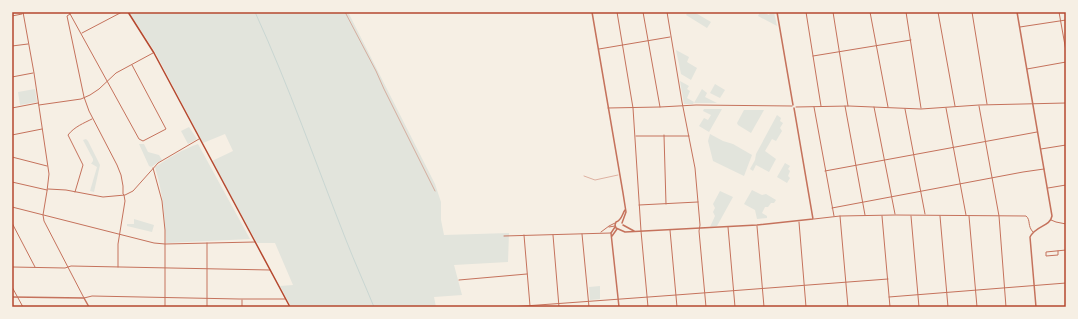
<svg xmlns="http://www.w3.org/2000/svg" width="1078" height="319" font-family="Poppins,sans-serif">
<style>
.green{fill:#e2e4dc}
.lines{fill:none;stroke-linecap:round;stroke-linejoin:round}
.stream{stroke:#c9d6d2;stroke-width:1}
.service{stroke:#c5725c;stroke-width:0.5}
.minor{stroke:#c5725c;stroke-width:1}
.tertiary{stroke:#c5725c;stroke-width:1.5}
.secondary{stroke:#b5482f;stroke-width:1.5}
.neatline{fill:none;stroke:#b5482f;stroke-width:1.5}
</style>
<rect width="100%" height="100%" fill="#f6efe4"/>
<g class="green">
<polygon points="129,12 348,12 435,184 441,202 441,220 444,235 509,233 508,262 454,265 462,295 434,297 436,307 291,307 280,286 293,285 275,243 257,243 212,161 233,151 225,134 203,143 155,52"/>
<polygon points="688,12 694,12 711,22 707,28 686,15"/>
<polygon points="760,12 762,12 769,15 771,12 774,12 777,26 758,16"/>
<polygon points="676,50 689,57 687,62 697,68 691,80 681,74"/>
<polygon points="680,81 689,86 687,89 690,91 687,98 694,102 693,104 684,104"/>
<polygon points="715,84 725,90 720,98 710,93"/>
<polygon points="35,89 37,102 20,105 18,92"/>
<polygon points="702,89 707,93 705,97 717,103 694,103"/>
<polygon points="704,109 722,109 709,132 699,126 704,118 708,120 711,115 703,111"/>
<polygon points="744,110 764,110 751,133 738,125 737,123"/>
<polygon points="777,115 781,118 780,121 783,123 780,128 782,131 776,141 772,139 765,151 776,159 769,172 756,165 753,171 750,169 755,160 756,154"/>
<polygon points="189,127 197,139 188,144 181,131"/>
<polygon points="710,134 723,141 733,144 752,155 744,176 713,161 708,141"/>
<polygon points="86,139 88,141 100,165 94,192 90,191 97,167 92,164 91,164 93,161 93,159 83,140"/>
<polygon points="139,144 144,144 148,152 159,155 162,160 151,167 149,166"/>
<path d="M 198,144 L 250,239 L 166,243 C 165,217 163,193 155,167 C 169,158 183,149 198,144 Z"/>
<polygon points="785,163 790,166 788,169 790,171 788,176 790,178 787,183 777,177"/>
<polygon points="752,190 762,195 766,194 776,200 774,203 771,203 768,207 765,207 762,213 767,216 767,218 757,219 755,210 744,204"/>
<polygon points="720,191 733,197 717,226 710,227 715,216 713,212 715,208 713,204"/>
<polygon points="134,219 154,225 152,232 127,226 127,224 134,224"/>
<polygon points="600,286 600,299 590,300 589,287"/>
</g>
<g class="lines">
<path class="stream" d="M 255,12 C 289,86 316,164 346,240 C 355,263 365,285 374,307"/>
<g class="service">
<polyline points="345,12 376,71 384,89 435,191"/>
<polyline points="584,176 595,180 618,175"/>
</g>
<g class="minor">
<polyline points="23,12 34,73 49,174 47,191 43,215 44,221 84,298 92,296 239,299 285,299"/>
<polyline points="69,12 139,139 143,141 166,129 132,65"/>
<polyline points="617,12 633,108 641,231 648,307"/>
<polyline points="643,12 660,107"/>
<polyline points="667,12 682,102 695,168 700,225 699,231 706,307"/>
<polyline points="806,12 821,106"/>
<polyline points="833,12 848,106"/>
<polyline points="870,12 888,107"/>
<polyline points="906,12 921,108"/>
<polyline points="938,12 955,106"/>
<polyline points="972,12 987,104"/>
<polyline points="1059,12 1066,51"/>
<polyline points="70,14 67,16 84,97 89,111 117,165 121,175 123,186 123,194 124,195 125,201 118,244 118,267"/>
<polyline points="12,16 22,14"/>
<polyline points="1020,27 1066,20"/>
<polyline points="82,33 122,12"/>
<polyline points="12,46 28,44"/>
<polyline points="599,49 670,37"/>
<polyline points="813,56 911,40"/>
<polyline points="1027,69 1066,62"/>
<polyline points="12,77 33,73"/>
<polyline points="39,105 81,99 90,95 99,89 116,73 153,53"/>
<polyline points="845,106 865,215"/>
<polyline points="979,106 999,216 1006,307"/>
<polyline points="796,107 849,106 921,109 979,105 1066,103"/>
<polyline points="814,107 834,216"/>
<polyline points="874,107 895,214"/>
<polyline points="12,108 38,103"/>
<polyline points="608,108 660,107 696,105 792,106"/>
<polyline points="946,108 966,215"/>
<polyline points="905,109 925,214"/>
<polyline points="12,135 42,129"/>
<polyline points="664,135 666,204"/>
<polyline points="636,136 689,136"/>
<polyline points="1041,149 1066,145"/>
<polyline points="12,157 47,166"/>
<polyline points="153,168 162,201 165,230 165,307"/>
<polyline points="825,171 1037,132"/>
<polyline points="12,182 47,190"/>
<polyline points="1048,188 1066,185"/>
<polyline points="48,189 66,190 103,197 125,195 133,191 158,163 199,139"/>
<path d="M 75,192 L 83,165 L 68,135 C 74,127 84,123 92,119"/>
<polyline points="639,205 698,202"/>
<polyline points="12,207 154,243 165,244 255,242"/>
<polyline points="832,208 1023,172 1044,169"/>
<polyline points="840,216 848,307"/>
<polyline points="882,216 890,307"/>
<polyline points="911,216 919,307"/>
<polyline points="940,216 948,307"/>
<polyline points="969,216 977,307"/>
<path d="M 814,219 L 840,216 L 895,215 L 1026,216 C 1031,220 1027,226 1033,232"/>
<polyline points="1051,220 1056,222 1066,224"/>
<polyline points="799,222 806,307"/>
<polyline points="12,223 35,267"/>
<polyline points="757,226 764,307"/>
<polyline points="609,227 615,226"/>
<polyline points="728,227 735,307"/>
<polyline points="670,230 677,307"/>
<polyline points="601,232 609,226 615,223"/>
<polyline points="582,234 589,307"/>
<polyline points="524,235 530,306"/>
<polyline points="553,235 559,307"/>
<polyline points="504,236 611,233"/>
<polyline points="1058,251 1058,255 1046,256 1046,252 1066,250"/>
<polyline points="12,267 65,268 71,266 270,270"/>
<polyline points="459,280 527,274"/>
<polyline points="12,287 23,307"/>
<polyline points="889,297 1066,283"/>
<polyline points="207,307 207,243"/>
<polyline points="242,307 242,300"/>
<polyline points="511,307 676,295 888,279"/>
</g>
<g class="tertiary">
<polyline points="592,12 623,193 626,212 622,223"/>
<polyline points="777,12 793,105"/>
<path d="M 1017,12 L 1052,216 C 1050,227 1036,225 1030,237 L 1036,307"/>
<path d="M 625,210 C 622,214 622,220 616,222 L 615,225 L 616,228 L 625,232 L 757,225 L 813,219 L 794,108"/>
<polyline points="623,225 634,231"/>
<polyline points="615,227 611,233 619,307"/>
<polyline points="612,236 617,229"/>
<polyline points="12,297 84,298 89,307"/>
</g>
<polyline class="secondary" points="128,12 154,53 290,307"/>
</g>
<rect width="1078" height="319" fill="none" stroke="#f6efe4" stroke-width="26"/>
<rect x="13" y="13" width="1052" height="293" class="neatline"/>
</svg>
